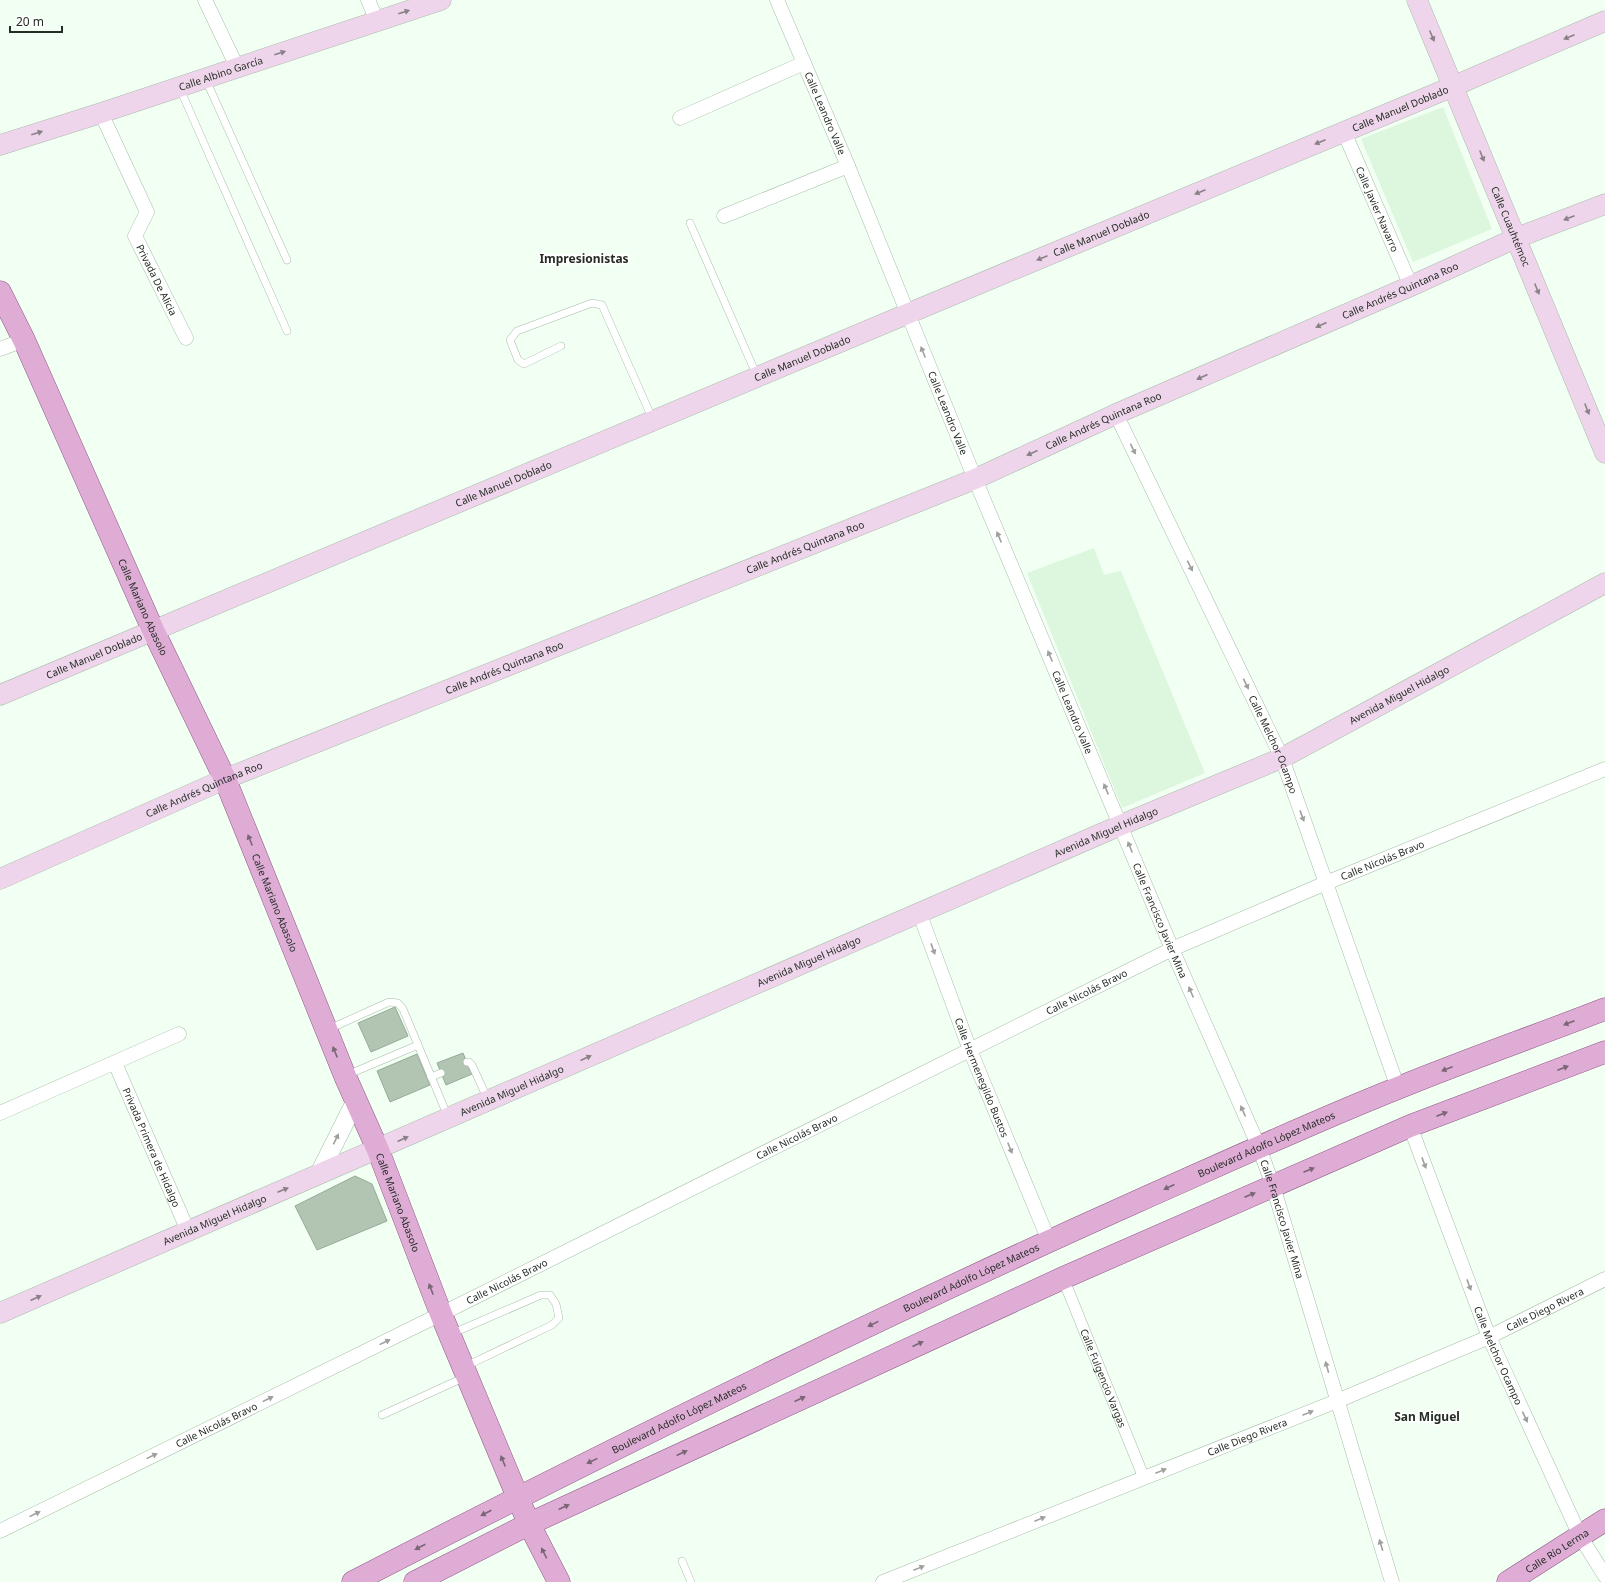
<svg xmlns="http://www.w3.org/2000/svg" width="1605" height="1582" font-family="'Noto Sans',sans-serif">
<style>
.built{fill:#dcf7de}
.building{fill:#b1c5b2;stroke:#97aa98}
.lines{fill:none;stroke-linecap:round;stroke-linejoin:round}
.service-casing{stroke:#a8bca9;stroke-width:8}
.pedestrian-casing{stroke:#a8bca9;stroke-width:12}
.minor-casing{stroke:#a8bca9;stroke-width:15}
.tertiary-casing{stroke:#a8bca9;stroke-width:19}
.secondary-casing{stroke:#a8bca9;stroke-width:21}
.primary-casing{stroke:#905b87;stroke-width:23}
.service{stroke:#fff;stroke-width:7}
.pedestrian{stroke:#fff;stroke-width:11}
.minor{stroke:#fff;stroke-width:14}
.tertiary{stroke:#fff;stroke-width:18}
.secondary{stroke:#efd5eb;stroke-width:20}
.primary{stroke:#dfacd6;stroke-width:22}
.oneway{fill:#8a8188}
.oneway2{fill:#9da09d}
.oneway3{fill:#796675}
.labels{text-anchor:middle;stroke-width:3.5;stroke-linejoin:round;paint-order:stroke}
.street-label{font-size:10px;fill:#252d26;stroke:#fff}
.quarter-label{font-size:12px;font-weight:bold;fill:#252d26;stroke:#fff}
</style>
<rect width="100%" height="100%" fill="#f2fff3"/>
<g class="built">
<polygon points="1443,107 1492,229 1413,262 1361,139"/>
<polygon points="1094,548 1104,575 1121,571 1205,773 1122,808 1027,573"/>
</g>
<g class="building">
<polygon points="395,1007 408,1036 371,1052 358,1023"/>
<polygon points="463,1053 472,1074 446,1085 437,1063"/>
<polygon points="417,1054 430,1085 390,1102 377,1071"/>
<polygon points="355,1176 372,1184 387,1221 317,1250 295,1206"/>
</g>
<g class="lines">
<g class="service-casing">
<g id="service">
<polyline points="206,80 287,260"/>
<polyline points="180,89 287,331"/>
<polyline points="690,223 757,376"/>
<polyline points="561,346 524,364 518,360 510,340 517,331 592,303 602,305 653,420"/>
<polyline points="329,1029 389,1002 398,1003 403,1009 448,1117"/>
<polyline points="467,1062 469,1062 472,1065 488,1100"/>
<polyline points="347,1075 418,1045"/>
<polyline points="431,1077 441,1073"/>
<polyline points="451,1334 541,1295 550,1295 556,1304 559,1318 552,1325 466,1366"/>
<polyline points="382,1415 465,1377"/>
<polyline points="682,1561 691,1582"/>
</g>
</g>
<g class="pedestrian-casing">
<g id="pedestrian">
<path id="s1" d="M 1063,1278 L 1144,1478"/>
</g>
</g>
<g class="minor-casing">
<g id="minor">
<polyline points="205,0 237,67"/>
<polyline points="368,0 377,21"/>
<path id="s2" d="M 777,0 L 848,166 L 975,479 L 1172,949 L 1259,1147 L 1273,1186 L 1392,1582"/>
<path id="s3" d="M 101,113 L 147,212 L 135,236 L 186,338"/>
<polyline points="680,118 804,63"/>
<path id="s4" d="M 1344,132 L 1411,286"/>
<polyline points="724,216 848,166"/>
<polyline points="0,349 24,340"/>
<path id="s5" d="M 1116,414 L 1282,758 L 1398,1088"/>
<path id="s6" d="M 919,912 L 970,1050 L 1049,1241"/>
<path id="s7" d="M 115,1063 L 188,1231"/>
<polyline points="0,1113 179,1034"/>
<path id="s8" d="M 1410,1126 L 1489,1337 L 1580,1536 L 1605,1576"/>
<path id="s9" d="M 0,1531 L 441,1314 L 1172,949 L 1326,883 L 1605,769"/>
<path id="s10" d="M 883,1582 L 1337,1401 L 1489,1337 L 1605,1279"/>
</g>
</g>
<g class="tertiary-casing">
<polyline id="tertiary" points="319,1174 356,1100"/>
</g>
<g class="secondary-casing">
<g id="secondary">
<path id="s11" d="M 1417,0 L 1605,453"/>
<path id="s12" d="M 0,145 L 101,113 L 441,0"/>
<path id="s13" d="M 0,695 L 907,314 L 1454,86 L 1605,21"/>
<path id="s14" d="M 0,879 L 225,779 L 975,479 L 1116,414 L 1411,286 L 1516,238 L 1605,204"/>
<path id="s15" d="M 0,1313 L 1121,825 L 1282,758 L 1605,583"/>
</g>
</g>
<g class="primary-casing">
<g id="primary">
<path id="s16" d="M 0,292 L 24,340 L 153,630 L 225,779 L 345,1076 L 378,1150 L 441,1314 L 529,1524 L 559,1582"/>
<path id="s17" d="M 353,1582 C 611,1449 872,1320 1138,1201 C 1224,1163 1310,1123 1398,1088 C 1466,1060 1536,1036 1605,1009"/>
<polyline points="415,1582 529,1524 1063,1278 1410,1126 1605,1052"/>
<path id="s18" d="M 1508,1582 L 1605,1520"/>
</g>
</g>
<use href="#service" class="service"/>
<use href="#pedestrian" class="pedestrian"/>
<use href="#minor" class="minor"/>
<use href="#tertiary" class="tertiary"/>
<use href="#secondary" class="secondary"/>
<use href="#primary" class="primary"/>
</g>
<defs><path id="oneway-solid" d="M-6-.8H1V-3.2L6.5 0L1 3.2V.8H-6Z"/></defs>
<g class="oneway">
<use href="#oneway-solid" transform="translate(404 12) rotate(-18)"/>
<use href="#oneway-solid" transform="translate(1432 36) rotate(67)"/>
<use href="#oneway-solid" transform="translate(1569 37) rotate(157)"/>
<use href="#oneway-solid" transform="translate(280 53) rotate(-18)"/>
<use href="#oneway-solid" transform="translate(37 133) rotate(-17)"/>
<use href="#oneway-solid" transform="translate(1320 142) rotate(157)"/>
<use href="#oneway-solid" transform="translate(1482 156) rotate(68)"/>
<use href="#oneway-solid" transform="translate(1200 192) rotate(157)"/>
<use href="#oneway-solid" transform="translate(1569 218) rotate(159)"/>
<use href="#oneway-solid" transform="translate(1042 258) rotate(157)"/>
<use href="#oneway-solid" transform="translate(1537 289) rotate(68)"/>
<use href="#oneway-solid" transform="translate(1321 325) rotate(156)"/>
<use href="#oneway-solid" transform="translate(1202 377) rotate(156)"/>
<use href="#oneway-solid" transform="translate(1587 409) rotate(68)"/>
<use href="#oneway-solid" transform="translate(1032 453) rotate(156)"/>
<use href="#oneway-solid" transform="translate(586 1058) rotate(-24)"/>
<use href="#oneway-solid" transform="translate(403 1139) rotate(-24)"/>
<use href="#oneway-solid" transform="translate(283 1190) rotate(-23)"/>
<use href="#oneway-solid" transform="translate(36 1298) rotate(-24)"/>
</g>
<g class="oneway2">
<use href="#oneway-solid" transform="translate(923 352) rotate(-112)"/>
<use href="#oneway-solid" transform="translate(1133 449) rotate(64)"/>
<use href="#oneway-solid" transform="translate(999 537) rotate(-113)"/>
<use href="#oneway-solid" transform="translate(1190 566) rotate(64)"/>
<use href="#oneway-solid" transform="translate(1050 656) rotate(-113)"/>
<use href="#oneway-solid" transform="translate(1246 684) rotate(64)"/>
<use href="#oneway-solid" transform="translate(1106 789) rotate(-113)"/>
<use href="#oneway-solid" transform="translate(1302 816) rotate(70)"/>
<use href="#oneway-solid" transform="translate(1130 847) rotate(-112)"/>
<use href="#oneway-solid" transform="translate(933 949) rotate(70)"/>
<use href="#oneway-solid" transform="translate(1191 992) rotate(-114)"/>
<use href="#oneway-solid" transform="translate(1243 1111) rotate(-114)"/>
<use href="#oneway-solid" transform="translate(336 1139) rotate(-64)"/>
<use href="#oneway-solid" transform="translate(1010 1148) rotate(68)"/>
<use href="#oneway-solid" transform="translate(1424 1163) rotate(70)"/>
<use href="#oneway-solid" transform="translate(1469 1285) rotate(70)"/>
<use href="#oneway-solid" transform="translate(385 1342) rotate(-26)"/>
<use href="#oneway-solid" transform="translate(1327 1367) rotate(-106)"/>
<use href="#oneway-solid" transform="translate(268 1399) rotate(-26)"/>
<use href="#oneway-solid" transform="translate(1308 1413) rotate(-22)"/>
<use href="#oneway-solid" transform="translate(1525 1417) rotate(65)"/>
<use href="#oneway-solid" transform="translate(152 1456) rotate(-26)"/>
<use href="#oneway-solid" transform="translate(1161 1471) rotate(-22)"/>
<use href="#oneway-solid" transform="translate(35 1514) rotate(-26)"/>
<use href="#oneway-solid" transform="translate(1040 1519) rotate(-22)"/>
<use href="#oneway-solid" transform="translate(1381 1545) rotate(-107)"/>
<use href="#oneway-solid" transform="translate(919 1568) rotate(-22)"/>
</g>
<g class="oneway3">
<use href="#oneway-solid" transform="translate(250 840) rotate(-112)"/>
<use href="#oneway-solid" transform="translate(1569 1023) rotate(159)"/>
<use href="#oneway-solid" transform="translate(335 1052) rotate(-112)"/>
<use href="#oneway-solid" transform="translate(1563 1068) rotate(-21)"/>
<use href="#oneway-solid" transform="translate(1447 1069) rotate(159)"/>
<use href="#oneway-solid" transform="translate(1442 1114) rotate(-21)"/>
<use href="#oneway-solid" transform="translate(1309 1170) rotate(-23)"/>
<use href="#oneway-solid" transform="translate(1169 1187) rotate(156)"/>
<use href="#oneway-solid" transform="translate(1250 1195) rotate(-23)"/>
<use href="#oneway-solid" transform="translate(431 1289) rotate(-111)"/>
<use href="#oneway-solid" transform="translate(873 1324) rotate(154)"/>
<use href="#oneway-solid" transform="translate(918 1344) rotate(-25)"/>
<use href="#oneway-solid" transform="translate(800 1399) rotate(-25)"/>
<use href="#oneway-solid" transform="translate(682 1453) rotate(-25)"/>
<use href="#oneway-solid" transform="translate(503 1461) rotate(-113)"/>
<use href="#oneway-solid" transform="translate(592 1461) rotate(154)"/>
<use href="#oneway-solid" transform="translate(564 1507) rotate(-25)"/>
<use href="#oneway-solid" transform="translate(486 1513) rotate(153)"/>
<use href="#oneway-solid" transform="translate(420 1547) rotate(153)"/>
<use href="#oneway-solid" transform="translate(544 1553) rotate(-117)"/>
</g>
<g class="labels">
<g class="street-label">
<text dy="4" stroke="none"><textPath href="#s12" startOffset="232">Calle Albino García</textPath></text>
<text dy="4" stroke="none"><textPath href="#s13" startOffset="1518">Calle Manuel Doblado</textPath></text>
<text dy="4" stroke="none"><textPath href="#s2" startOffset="123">Calle Leandro Valle</textPath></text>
<text dy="4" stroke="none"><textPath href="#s4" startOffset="84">Calle Javier Navarro</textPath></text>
<text dy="4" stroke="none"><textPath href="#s11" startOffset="245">Calle Cuauhtémoc</textPath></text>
<text dy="4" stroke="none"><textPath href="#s13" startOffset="1194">Calle Manuel Doblado</textPath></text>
<text dy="4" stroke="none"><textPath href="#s3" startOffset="185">Privada De Alicia</textPath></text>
<text dy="4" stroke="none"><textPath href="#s14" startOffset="1519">Calle Andrés Quintana Roo</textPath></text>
<text dy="4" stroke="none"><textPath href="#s13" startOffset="870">Calle Manuel Doblado</textPath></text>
<text dy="4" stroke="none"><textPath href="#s2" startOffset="447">Calle Leandro Valle</textPath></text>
<text dy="4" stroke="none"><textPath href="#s14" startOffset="1195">Calle Andrés Quintana Roo</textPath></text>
<text dy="4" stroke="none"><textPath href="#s13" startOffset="546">Calle Manuel Doblado</textPath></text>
<text dy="4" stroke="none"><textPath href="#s14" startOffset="871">Calle Andrés Quintana Roo</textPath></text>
<text dy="4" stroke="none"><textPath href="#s16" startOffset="346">Calle Mariano Abasolo</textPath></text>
<text dy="4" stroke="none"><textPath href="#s13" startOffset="102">Calle Manuel Doblado</textPath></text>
<text dy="4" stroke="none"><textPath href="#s14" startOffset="547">Calle Andrés Quintana Roo</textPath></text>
<text dy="4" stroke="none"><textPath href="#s15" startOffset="1530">Avenida Miguel Hidalgo</textPath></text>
<text dy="4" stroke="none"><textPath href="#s2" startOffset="771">Calle Leandro Valle</textPath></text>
<text dy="4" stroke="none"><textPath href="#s5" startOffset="366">Calle Melchor Ocampo</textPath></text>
<text dy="4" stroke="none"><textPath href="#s14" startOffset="223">Calle Andrés Quintana Roo</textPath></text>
<text dy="4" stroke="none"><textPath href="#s15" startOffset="1206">Avenida Miguel Hidalgo</textPath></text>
<text dy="4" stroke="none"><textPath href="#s9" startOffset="1537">Calle Nicolás Bravo</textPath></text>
<text dy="4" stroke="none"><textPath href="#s16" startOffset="670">Calle Mariano Abasolo</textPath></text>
<text dy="4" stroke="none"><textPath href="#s2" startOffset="997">Calle Francisco Javier Mina</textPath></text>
<text dy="4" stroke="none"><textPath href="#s15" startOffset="882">Avenida Miguel Hidalgo</textPath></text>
<text dy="4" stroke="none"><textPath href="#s9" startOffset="1213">Calle Nicolás Bravo</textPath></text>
<text dy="4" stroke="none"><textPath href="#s6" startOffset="177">Calle Hermenegildo Bustos</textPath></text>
<text dy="4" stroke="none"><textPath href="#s15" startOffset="558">Avenida Miguel Hidalgo</textPath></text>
<text dy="4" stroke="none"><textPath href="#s9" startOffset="889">Calle Nicolás Bravo</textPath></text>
<text dy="4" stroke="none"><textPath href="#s17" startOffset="1013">Boulevard Adolfo López Mateos</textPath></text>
<text dy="4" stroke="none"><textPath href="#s7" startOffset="92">Privada Primera de Hidalgo</textPath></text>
<text dy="4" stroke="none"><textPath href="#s16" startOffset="994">Calle Mariano Abasolo</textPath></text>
<text dy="4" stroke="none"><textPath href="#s15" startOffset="234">Avenida Miguel Hidalgo</textPath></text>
<text dy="4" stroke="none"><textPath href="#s2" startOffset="1320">Calle Francisco Javier Mina</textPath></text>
<text dy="4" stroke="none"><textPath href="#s17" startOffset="689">Boulevard Adolfo López Mateos</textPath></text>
<text dy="4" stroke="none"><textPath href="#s9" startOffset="565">Calle Nicolás Bravo</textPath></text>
<text dy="4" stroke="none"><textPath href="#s10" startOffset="716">Calle Diego Rivera</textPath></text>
<text dy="4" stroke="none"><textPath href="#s8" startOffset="246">Calle Melchor Ocampo</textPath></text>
<text dy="4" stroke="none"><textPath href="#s1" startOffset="108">Calle Fulgencio Vargas</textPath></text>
<text dy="4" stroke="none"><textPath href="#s17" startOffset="365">Boulevard Adolfo López Mateos</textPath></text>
<text dy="4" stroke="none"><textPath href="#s9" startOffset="241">Calle Nicolás Bravo</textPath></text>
<text dy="4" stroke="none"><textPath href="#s10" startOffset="392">Calle Diego Rivera</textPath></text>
<text dy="4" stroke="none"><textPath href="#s18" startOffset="58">Calle Río Lerma</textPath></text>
</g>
<g class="quarter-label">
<text x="584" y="263">Impresionistas</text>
<text x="1427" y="1421">San Miguel</text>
</g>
</g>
<path d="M10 26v6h52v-6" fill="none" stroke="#252d26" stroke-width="2"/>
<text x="16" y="26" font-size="12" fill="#252d26" stroke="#ffffff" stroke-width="3" paint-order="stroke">20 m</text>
</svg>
